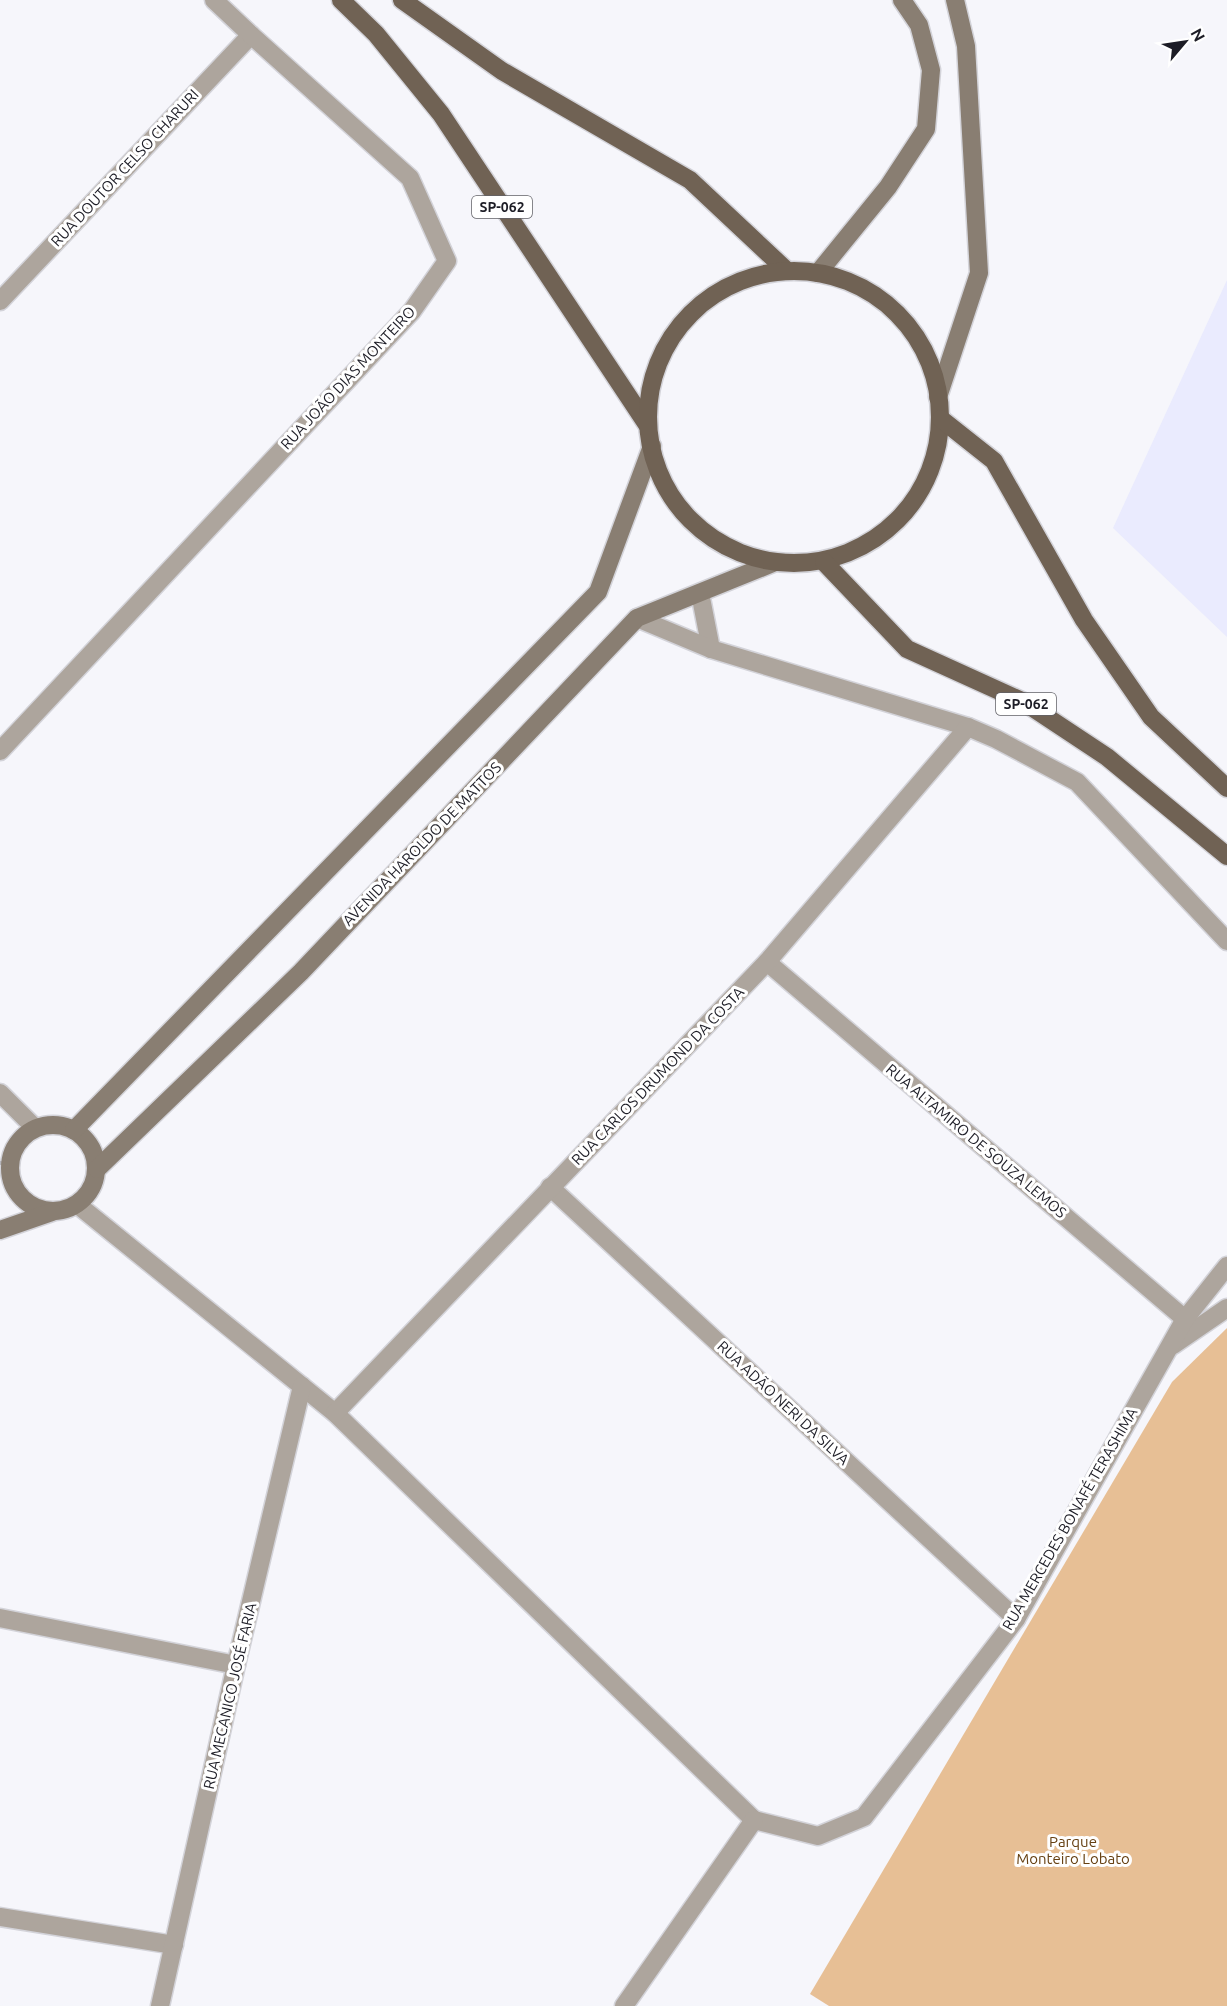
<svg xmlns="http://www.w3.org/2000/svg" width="1227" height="2006" font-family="Ubuntu,sans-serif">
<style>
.built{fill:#eaebfe}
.green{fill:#e7bf95}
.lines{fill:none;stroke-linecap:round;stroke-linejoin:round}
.street-casing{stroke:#d3d3d9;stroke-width:21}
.secondary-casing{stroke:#d3d3d9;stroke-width:21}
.primary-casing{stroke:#d3d3d9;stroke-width:21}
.path{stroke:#b4b4ba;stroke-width:4;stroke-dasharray:3 4.5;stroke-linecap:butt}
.street{stroke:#ada59d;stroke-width:18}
.secondary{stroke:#897e72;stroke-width:18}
.primary{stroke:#706254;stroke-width:18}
.labels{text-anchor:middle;stroke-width:6;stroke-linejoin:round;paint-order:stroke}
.shield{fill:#fff;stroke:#616167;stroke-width:1.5}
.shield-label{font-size:14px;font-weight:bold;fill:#1d1d26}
.street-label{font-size:15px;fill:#1d1d26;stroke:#fff}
.park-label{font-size:15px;fill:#664012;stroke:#fff}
</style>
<rect width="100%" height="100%" fill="#f6f6fb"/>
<polygon class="built" points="1227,280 1227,637 1113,528"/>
<polygon class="green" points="1227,1328 1227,2006 829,2006 810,1994 1172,1382"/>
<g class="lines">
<g class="street-casing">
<g id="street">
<polyline points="0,301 251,35"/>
<polyline points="700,593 711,649"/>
<polyline points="637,618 711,649 968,727 996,739 1077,782 1227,941"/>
<polyline points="0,751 412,311 447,261 410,178 251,35 214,0"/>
<polyline points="767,962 1185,1319"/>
<polyline points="0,1093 35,1128"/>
<polyline points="550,1187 1016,1619"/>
<polyline points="78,1205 335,1413 754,1820"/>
<polyline points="1173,1345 1227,1308"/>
<polyline points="335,1413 767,962 968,727"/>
<polyline points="0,1618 236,1665"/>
<polyline points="754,1820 818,1836 864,1817 1016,1619 1185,1319 1227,1266"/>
<polyline points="0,1917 174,1945"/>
<polyline points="160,2006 236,1665 302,1386"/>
<polyline points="624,2006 754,1820"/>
</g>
</g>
<g class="secondary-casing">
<g id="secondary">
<polyline points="818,273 888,187 926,129 931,70 919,25 902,0"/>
<polyline points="938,397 979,273 966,46 955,0"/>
<circle cx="53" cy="1168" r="43"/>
<polyline points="74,1130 598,592 652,446"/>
<polyline points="97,1169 301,972 637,618 773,563"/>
<polyline points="0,1230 52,1212"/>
</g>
</g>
<g class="primary-casing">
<g id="primary">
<polyline points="341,0 376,34 441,114 648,426"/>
<polyline points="402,0 502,71 690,180 786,270"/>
<circle cx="794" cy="417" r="146"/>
<polyline points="941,419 994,461 1084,620 1151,717 1227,788"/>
<polyline points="824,562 907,649 1024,702 1107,757 1227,856"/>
</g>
</g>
<polyline class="path" points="0,1163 10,1163"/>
<use href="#street" class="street"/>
<use href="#secondary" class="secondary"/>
<use href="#primary" class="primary"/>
</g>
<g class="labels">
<g class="shield">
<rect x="472" y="196" width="60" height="22" rx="4.5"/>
<rect x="996" y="693" width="60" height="22" rx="4.5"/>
</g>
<g class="shield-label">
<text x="502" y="212">SP-062</text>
<text x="1026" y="709">SP-062</text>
</g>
<g class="street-label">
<text transform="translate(125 168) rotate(-47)" y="5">RUA DOUTOR CELSO CHARURI</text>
<text transform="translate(348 378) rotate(-47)" y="5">RUA JOÃO DIAS MONTEIRO</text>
<text transform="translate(422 844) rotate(-46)" y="5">AVENIDA HAROLDO DE MATTOS</text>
<text transform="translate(658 1076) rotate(-46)" y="5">RUA CARLOS DRUMOND DA COSTA</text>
<text transform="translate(976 1141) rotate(40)" y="5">RUA ALTAMIRO DE SOUZA LEMOS</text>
<text transform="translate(783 1403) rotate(43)" y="5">RUA ADÃO NERI DA SILVA</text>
<text transform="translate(1070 1519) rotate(-60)" y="5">RUA MERCEDES BONAFÉ TERASHIMA</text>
<text transform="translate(230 1696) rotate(-77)" y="5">RUA MECANICO JOSÉ FARIA</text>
</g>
<g class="park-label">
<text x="1073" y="1847">Parque<tspan x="1073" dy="17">Monteiro Lobato</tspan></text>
</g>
</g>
<g transform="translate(1185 42) rotate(61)" stroke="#ffffff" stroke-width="4.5" paint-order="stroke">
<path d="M0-4.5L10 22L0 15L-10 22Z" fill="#1d1d26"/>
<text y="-9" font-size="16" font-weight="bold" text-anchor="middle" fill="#1d1d26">N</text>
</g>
</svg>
